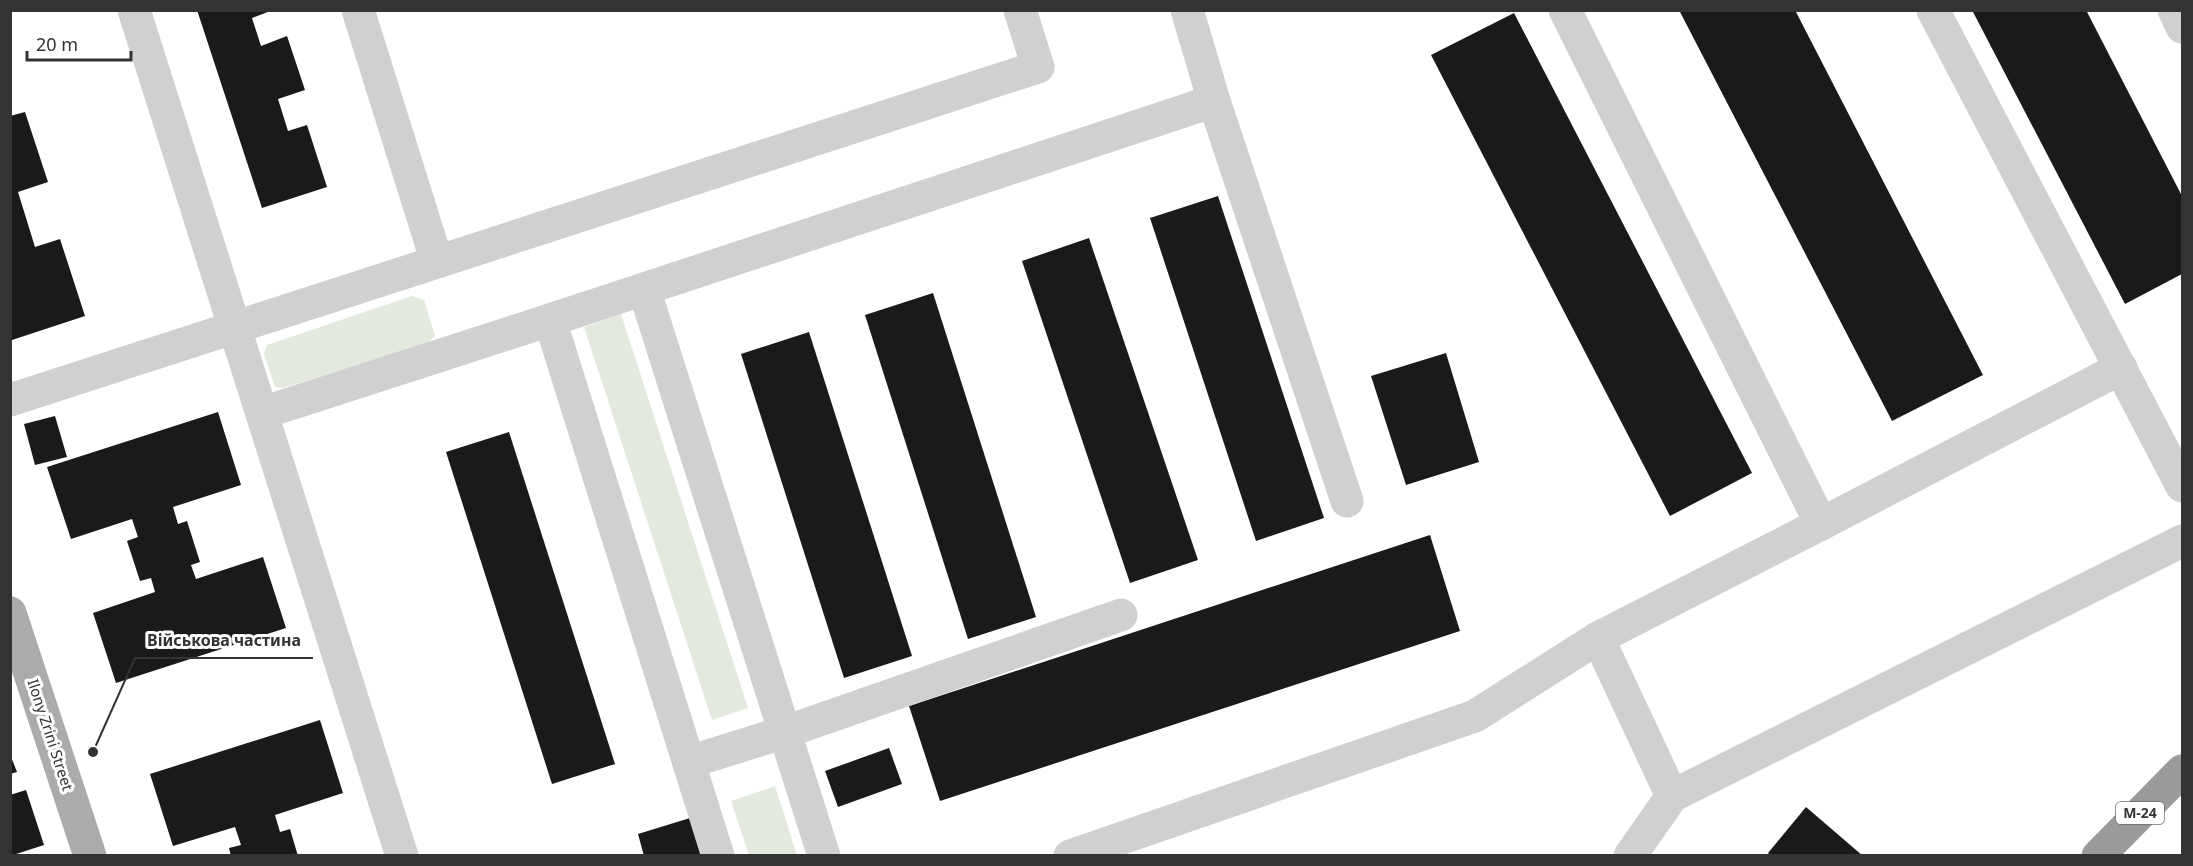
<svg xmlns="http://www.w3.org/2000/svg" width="2193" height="866" font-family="'Noto Sans',sans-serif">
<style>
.green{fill:#e3e9dc}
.building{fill:#1a1a1a}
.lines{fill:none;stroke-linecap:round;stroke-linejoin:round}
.minor{stroke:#d0d0d0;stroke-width:33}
.major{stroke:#ababab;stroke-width:33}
.highway{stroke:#9a9a9a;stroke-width:33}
.labels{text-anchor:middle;stroke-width:6;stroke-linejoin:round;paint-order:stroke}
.shield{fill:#fff;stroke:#707070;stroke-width:1.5}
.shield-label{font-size:14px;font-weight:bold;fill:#333}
.street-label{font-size:15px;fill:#333;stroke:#fff}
.leader{fill:none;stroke:#333;stroke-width:2}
.callout-dot{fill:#333;stroke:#fff;stroke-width:2}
.callout-label{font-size:16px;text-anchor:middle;font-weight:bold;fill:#333;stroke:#fff;stroke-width:6;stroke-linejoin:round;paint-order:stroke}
</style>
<rect width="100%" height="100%" fill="#fff"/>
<g class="green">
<polygon points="412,296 424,300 435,336 427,344 283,388 275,387 264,354 267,345"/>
<polygon points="621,314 748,708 712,720 584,327"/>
<polygon points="775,786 797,855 749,855 731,801"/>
</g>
<g class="building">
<polygon points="197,10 273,10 252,18 261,46 287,36 305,90 278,99 288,131 307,125 327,187 262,208"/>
<polygon points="1679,10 1795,10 1983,375 1892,421"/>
<polygon points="1972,10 2086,10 2182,196 2182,274 2125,304"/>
<polygon points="1514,13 1752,473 1670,516 1431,55"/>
<polygon points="25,112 48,182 18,192 35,247 60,239 85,316 12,340 10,116"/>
<polygon points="1218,196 1324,518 1256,541 1150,218"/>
<polygon points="1089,238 1198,560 1130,583 1022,261"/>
<polygon points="933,293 1036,617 968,639 865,315"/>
<polygon points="809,332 912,656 844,678 741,354"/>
<polygon points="1446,353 1479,462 1406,485 1371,376"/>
<polygon points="218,412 241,485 173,507 178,524 187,521 200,562 191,565 196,579 263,557 286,628 116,683 93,613 155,592 151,578 140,581 127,541 138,537 132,519 71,539 47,467"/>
<polygon points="55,416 67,457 35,465 24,424"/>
<polygon points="509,432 615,764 552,784 446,452"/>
<polygon points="1430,535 1460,631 940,801 909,706"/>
<polygon points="320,720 343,793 275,815 280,832 290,829 298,856 231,856 229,848 241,845 235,827 173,846 150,774"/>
<polygon points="889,748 902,784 838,807 825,771"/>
<polygon points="10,754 17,772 10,774"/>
<polygon points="26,790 44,845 10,856 10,795"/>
<polygon points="1806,807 1863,856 1771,856 1768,853"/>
<polygon points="703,814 702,856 644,856 638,834"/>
</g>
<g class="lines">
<g class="minor">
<polyline points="134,10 402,856"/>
<polyline points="1565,10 1821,524 2121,368"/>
<polyline points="1933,10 2182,486"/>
<polyline points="2174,10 2182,27"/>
<polyline points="1214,101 1347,501"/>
<polyline points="437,262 1038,67 1020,10"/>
<polyline points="644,289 824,856"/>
<polyline points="550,320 1214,101 1187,10"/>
<polyline points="10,400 437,262 358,10"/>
<polyline points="262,413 550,320 718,856"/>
<polyline points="1598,638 1821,524"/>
<polyline points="689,762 785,732 1121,615"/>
<polyline points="1672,796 2182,541"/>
<polyline points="1070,856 1475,716 1598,638 1672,796 1630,856"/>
</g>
<polyline class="major" points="10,613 90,856"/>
<polyline class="highway" points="2098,856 2182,771"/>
</g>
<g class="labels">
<rect class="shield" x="2116" y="802" width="48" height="22" rx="4.5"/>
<g class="shield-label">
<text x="2140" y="818">М-24</text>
</g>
<g class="street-label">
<text transform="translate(50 735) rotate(72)" y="5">Ilony Zrini Street</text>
</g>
</g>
<path class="leader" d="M93 752L135 658H313"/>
<circle class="callout-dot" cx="93" cy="752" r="6"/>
<g class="callout-label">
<text x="224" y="646">Військова частина</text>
</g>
<rect width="2193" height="866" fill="none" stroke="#333333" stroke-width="24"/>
<path d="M27 51v9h104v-9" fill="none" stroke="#333333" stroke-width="3"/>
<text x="36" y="51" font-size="18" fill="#333333" stroke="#ffffff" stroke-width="4.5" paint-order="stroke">20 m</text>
</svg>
